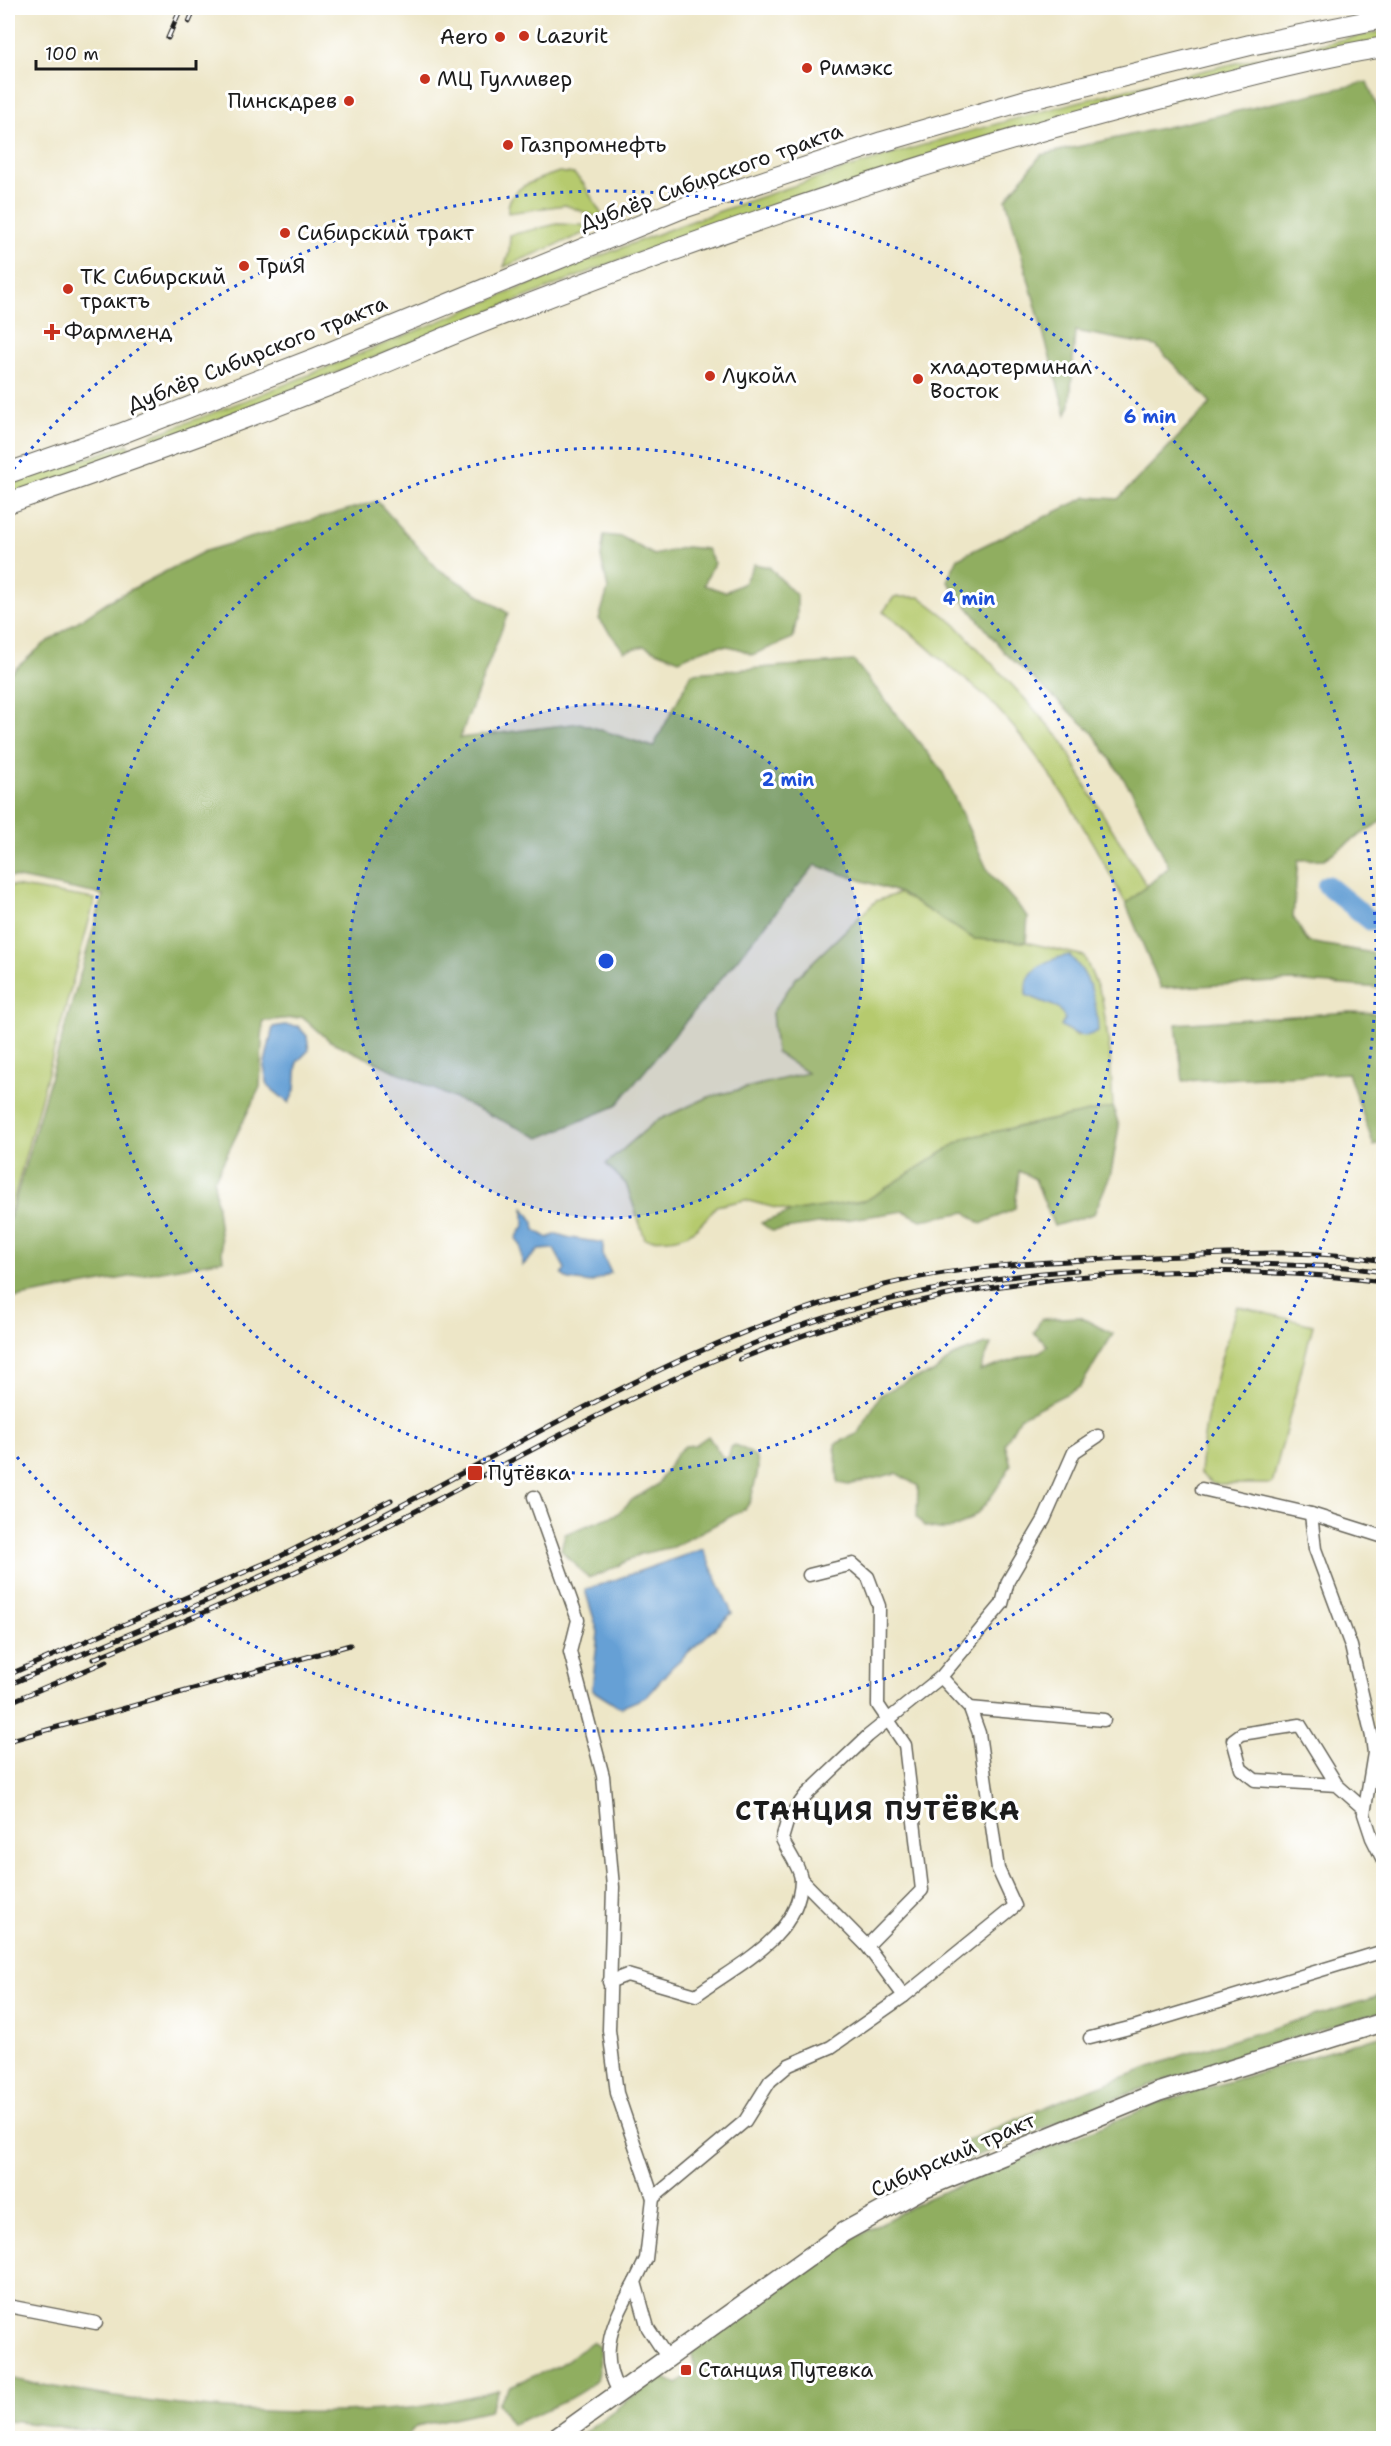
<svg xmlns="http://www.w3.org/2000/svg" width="1391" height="2446" font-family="'Shantell Sans',sans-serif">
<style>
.green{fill:#b6ca6e;stroke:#697345;stroke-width:1.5;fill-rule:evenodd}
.forest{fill:#90ae61;stroke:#56653e;stroke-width:1.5}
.water{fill:#66a0d5;stroke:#415e78;stroke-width:1.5}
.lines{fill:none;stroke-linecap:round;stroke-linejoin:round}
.river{stroke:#66a0d5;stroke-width:20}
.minor-casing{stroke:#656358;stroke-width:15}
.secondary-casing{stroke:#656358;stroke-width:21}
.primary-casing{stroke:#656358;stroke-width:22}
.minor{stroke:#fff;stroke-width:12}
.secondary{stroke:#fff;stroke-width:18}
.primary{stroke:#fff;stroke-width:20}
.rail-casing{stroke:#1c1c1c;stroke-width:5}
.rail{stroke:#fff;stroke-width:3;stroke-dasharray:9;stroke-linecap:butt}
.ring{fill:none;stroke:#1d4ed8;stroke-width:3;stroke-dasharray:3 6}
.poi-dot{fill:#c8321e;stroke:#fff;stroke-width:2}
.labels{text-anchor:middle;stroke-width:6;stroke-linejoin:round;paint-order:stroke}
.poi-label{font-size:21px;fill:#1c1c1c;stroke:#fff;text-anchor:start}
.street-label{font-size:21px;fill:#1c1c1c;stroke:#fff}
.district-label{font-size:27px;font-weight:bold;letter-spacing:1.5px;fill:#1c1c1c;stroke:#fff}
.centre{fill:#1d4ed8;stroke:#fff;stroke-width:3}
.ring-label{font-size:18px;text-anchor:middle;font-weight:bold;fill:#1d4ed8;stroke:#fff;stroke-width:6;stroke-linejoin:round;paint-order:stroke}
</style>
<rect width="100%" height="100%" fill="#fff"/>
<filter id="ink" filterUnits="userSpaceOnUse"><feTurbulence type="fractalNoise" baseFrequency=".0167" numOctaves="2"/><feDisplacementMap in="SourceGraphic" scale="12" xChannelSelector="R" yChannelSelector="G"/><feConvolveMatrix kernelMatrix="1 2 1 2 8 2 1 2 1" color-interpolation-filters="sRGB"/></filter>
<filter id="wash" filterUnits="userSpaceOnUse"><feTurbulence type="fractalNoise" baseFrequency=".008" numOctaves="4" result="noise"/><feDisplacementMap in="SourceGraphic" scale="24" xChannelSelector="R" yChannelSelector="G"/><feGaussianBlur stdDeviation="1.35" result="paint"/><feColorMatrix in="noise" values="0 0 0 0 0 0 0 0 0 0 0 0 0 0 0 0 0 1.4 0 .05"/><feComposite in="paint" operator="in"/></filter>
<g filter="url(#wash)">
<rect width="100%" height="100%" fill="#ede6c7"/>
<g class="green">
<path d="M 1383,31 L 1383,41 L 710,227 L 599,268 L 154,445 L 151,436 C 335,369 513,286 698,219 C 920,139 1152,78 1383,31 Z"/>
<path d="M 559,172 L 574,174 L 583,183 L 605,220 L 565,205 L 508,213 C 506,186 538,180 559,172 Z"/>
<polygon points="557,224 582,225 592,230 504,267 509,253 510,235"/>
<polygon points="128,444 132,454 8,497 8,485"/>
<path d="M 894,597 L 920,597 L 954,623 L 1027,701 L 1063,742 L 1088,790 L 1147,886 L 1126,904 C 1088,832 1048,762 992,703 C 978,688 961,677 946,664 C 925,646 907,627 883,612 Z"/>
<polygon points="8,885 95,899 8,1220"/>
<path d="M 900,893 L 974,939 L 1026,942 L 1084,956 L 1102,998 L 1110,1053 L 1113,1107 L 965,1138 L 867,1201 L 791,1212 L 745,1200 L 716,1206 C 694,1236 681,1242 645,1239 L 626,1184 L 606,1164 L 656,1121 L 709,1097 L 807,1073 L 776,1052 L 772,1013 L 796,978 L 876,901 ZM 1026,984 L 1097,1031 L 1077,1036 L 1061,1026 L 1065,1019 L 1059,1008 L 1026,995 Z"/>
<path d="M 1237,1306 L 1313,1325 L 1272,1484 L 1213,1484 L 1200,1474 C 1204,1413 1219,1363 1237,1306 Z"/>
</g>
<g class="forest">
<polygon points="1367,82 1384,124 1383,820 1324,859 1298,860 1293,917 1308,942 1373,953 1380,988 1292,981 1161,988 1126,904 1169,867 1133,793 1093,733 1005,653 947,581 958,558 989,543 1087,497 1118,499 1211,403 1156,346 1075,331 1070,405 1066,415 1006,199 1041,155"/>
<polygon points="377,501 438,569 508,613 460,738 580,723 653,747 692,673 854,661 942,771 988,871 1028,917 1026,942 974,939 900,893 815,865 616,1106 540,1138 330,1041 303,1017 263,1021 260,1087 214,1181 223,1260 8,1299 8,1225 103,895 8,876 8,675 44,644 107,602 205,551"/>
<path d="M 604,535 L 622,537 L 654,555 L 686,547 L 707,549 L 714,563 L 704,585 L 725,592 L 744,583 L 754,564 L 769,567 L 797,596 L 797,618 L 793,638 L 752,655 C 724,638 706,648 679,660 L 644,646 L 624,651 L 599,619 L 608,589 L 601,557 Z"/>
<polygon points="1349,1012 1383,1013 1383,1142 1374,1146 1348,1073 1183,1081 1176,1024"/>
<polygon points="1113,1107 1119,1126 1111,1173 1094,1214 1054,1226 1035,1179 1019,1171 1015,1209 981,1224 966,1212 921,1220 904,1211 772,1231 761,1223 791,1212 867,1200 965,1138"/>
<path d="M 1080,1317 L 1113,1334 L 1080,1387 L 1020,1417 L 1005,1444 L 1011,1465 C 997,1489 978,1524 948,1529 C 941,1531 931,1527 924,1526 L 917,1517 L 918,1486 L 896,1473 L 848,1485 L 838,1483 L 835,1444 L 859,1433 L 880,1395 L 909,1380 L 933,1373 L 953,1356 L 986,1344 L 991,1344 L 980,1371 L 1039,1352 L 1048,1346 L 1034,1333 L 1041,1319 Z"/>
<path d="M 708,1436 L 723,1458 L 728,1458 L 731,1447 L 735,1445 C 760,1455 762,1461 754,1486 C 752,1495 751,1503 745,1509 L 673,1547 L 640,1554 L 606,1572 L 588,1578 L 561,1550 L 565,1534 L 617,1514 L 633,1499 L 657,1485 L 677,1453 L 685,1446 L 695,1445 Z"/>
<polygon points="1383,1995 1383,2011 1243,2053 1132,2092 967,2160 959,2144 1067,2098 1183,2055"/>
<polygon points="1383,2035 1383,2438 576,2438 661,2376 677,2384 696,2371 691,2352 848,2241 928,2198 1161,2102"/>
<path d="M 592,2342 L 599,2347 C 599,2355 601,2369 598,2376 C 591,2393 530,2417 512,2424 L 498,2403 L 510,2386 L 560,2365 Z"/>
<path d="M 8,2378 C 138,2405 276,2420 409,2408 C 439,2405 469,2396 499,2390 L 489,2410 L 416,2426 L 407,2436 L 400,2438 L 166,2438 L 8,2421 Z"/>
</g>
<g class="water">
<path d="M 1069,955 C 1091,976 1097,1001 1098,1031 C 1082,1041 1076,1033 1061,1026 L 1065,1019 L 1059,1008 L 1026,995 C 1025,968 1046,960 1069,955 Z"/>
<polygon points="284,1025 298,1026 307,1036 309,1050 297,1062 295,1090 289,1103 268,1086 264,1067 273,1027"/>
<path d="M 524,1208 L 534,1222 L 535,1230 L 548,1238 L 557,1234 C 577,1241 585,1239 603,1243 L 603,1256 L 611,1273 L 591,1283 L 569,1280 L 562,1275 L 565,1269 L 554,1249 L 539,1250 L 522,1266 L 521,1246 L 516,1238 L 524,1226 Z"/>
<polygon points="703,1549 732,1613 671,1668 646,1697 620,1708 592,1690 598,1632 585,1590"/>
</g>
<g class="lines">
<polyline class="river" points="1327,885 1371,921 1384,919"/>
</g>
</g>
<g filter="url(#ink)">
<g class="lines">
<g class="minor-casing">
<g id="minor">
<polyline points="1202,1489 1311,1514 1384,1537"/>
<polyline points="534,1497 578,1620 570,1652 603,1776 613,1887 609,2030 617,2093 653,2198 646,2259 635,2282 648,2328 667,2357"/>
<polyline points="1311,1514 1315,1549 1351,1646 1372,1737 1374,1753 1364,1814 1372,1838 1384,1862"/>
<polyline points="809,1575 853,1564 868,1577 879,1606 878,1705 905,1745 922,1890 867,1946"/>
<polyline points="970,1708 1104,1720"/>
<polyline points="1337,1785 1255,1780 1241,1769 1233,1740 1241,1734 1300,1725 1337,1785 1364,1809"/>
<polyline points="801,1879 867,1946 904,1996"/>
<path d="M 609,1982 L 627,1975 L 696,1995 C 735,1966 800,1937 801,1880 C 801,1869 787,1850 782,1839 L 788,1819 L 805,1796 L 868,1736 L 941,1677 L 1002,1604 L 1008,1581 L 1044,1520 L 1074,1452 L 1098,1436"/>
<polyline points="1090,2038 1137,2026 1384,1951"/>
<polyline points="653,2198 745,2121 770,2081 789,2065 831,2047 904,1996 1015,1906 998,1869 979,1733 970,1708 941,1677"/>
<polyline points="8,2306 96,2323"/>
<path d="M 619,2392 C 596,2351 615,2319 635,2282"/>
</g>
</g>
<g class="secondary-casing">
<polyline id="secondary" points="556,2438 844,2232 924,2188 1158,2092 1384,2022"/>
</g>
<g class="primary-casing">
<g id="primary">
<polyline points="8,473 120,434 316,358 680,209 882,142 1023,101 1250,45 1384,18"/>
<path d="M 8,503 C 120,465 232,424 343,380 C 393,360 442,338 491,319 C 711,233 935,156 1163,98 C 1236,79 1309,59 1384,47"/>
</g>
</g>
<use href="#minor" class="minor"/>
<use href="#secondary" class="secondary"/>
<use href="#primary" class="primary"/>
<g class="rail-casing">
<g id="rail">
<polyline points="189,22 195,8"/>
<polyline points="168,38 181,8"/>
<polyline points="1224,1263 1346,1267 1384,1272"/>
<path d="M 740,1359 C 810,1331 884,1307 958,1293 C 1096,1268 1244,1265 1384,1282"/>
<path d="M 93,1659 C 179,1623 265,1588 348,1546 C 486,1477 621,1396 765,1339 C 865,1300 970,1278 1077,1270"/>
<polyline points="8,1675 277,1558 391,1500"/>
<path d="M 8,1685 C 107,1643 208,1603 305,1555 C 494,1463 672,1342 877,1287 C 967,1263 1063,1261 1155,1257 C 1231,1254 1309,1248 1384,1261"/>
<polyline points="8,1703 107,1661"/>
<polyline points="8,1741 350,1645"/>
</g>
</g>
<use href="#rail" class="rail"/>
</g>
</g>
<circle cx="606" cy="961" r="257" fill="#1d4ed8" fill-opacity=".12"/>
<g class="ring">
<circle cx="606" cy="961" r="257"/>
<circle cx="606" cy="961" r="513"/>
<path d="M8 476A770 770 0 1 1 8 1446"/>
</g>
<g class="poi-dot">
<circle cx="524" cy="36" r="6"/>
<circle cx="500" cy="37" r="6"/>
<circle cx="807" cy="68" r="6"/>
<circle cx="425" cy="79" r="6"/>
<circle cx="349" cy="101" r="6"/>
<circle cx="508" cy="145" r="6"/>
<circle cx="285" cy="233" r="6"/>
<circle cx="244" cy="266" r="6"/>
<circle cx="68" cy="289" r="6"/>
<path d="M49 323h6v6h6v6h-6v6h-6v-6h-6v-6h6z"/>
<circle cx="710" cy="376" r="6"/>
<circle cx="918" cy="379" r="6"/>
<rect x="467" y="1465" width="16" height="16" rx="3"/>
<rect x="680" y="2364" width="12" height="12" rx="3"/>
</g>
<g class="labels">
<g class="poi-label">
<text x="536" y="43">Lazurit</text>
<text x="488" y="44" text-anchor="end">Aero</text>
<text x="819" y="75">Римэкс</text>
<text x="437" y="86">МЦ Гулливер</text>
<text x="337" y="108" text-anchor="end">Пинскдрев</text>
<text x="520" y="152">Газпромнефть</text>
<text x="297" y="240">Сибирский тракт</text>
<text x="256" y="273">ТриЯ</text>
<text x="80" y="284">ТК Сибирский<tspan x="80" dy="24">трактъ</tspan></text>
<text x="64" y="339">Фармленд</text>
<text x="930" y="374">хладотерминал<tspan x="930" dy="24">Восток</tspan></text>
<text x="722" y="383">Лукойл</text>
<text x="488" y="1480">Путёвка</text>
<text x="698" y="2377">Станция Путевка</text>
</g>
<g class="street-label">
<text transform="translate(711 177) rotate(-20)" y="7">Дублёр Сибирского тракта</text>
<text transform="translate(257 354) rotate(-22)" y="7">Дублёр Сибирского тракта</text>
<text transform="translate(953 2155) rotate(-24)" y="7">Сибирский тракт</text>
</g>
<g class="district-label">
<text x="878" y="1820">СТАНЦИЯ ПУТЁВКА</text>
</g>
</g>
<circle cx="606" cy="961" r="9" class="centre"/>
<g class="ring-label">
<text x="1150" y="423">6 min</text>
<text x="969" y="605">4 min</text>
<text x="788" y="786">2 min</text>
</g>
<rect width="1391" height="2446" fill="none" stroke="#fff" stroke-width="30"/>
<path d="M36 60v9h160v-9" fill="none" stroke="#1c1c1c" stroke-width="3"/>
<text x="45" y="60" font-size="18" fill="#1c1c1c" stroke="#ffffff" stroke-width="4.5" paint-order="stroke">100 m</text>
</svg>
